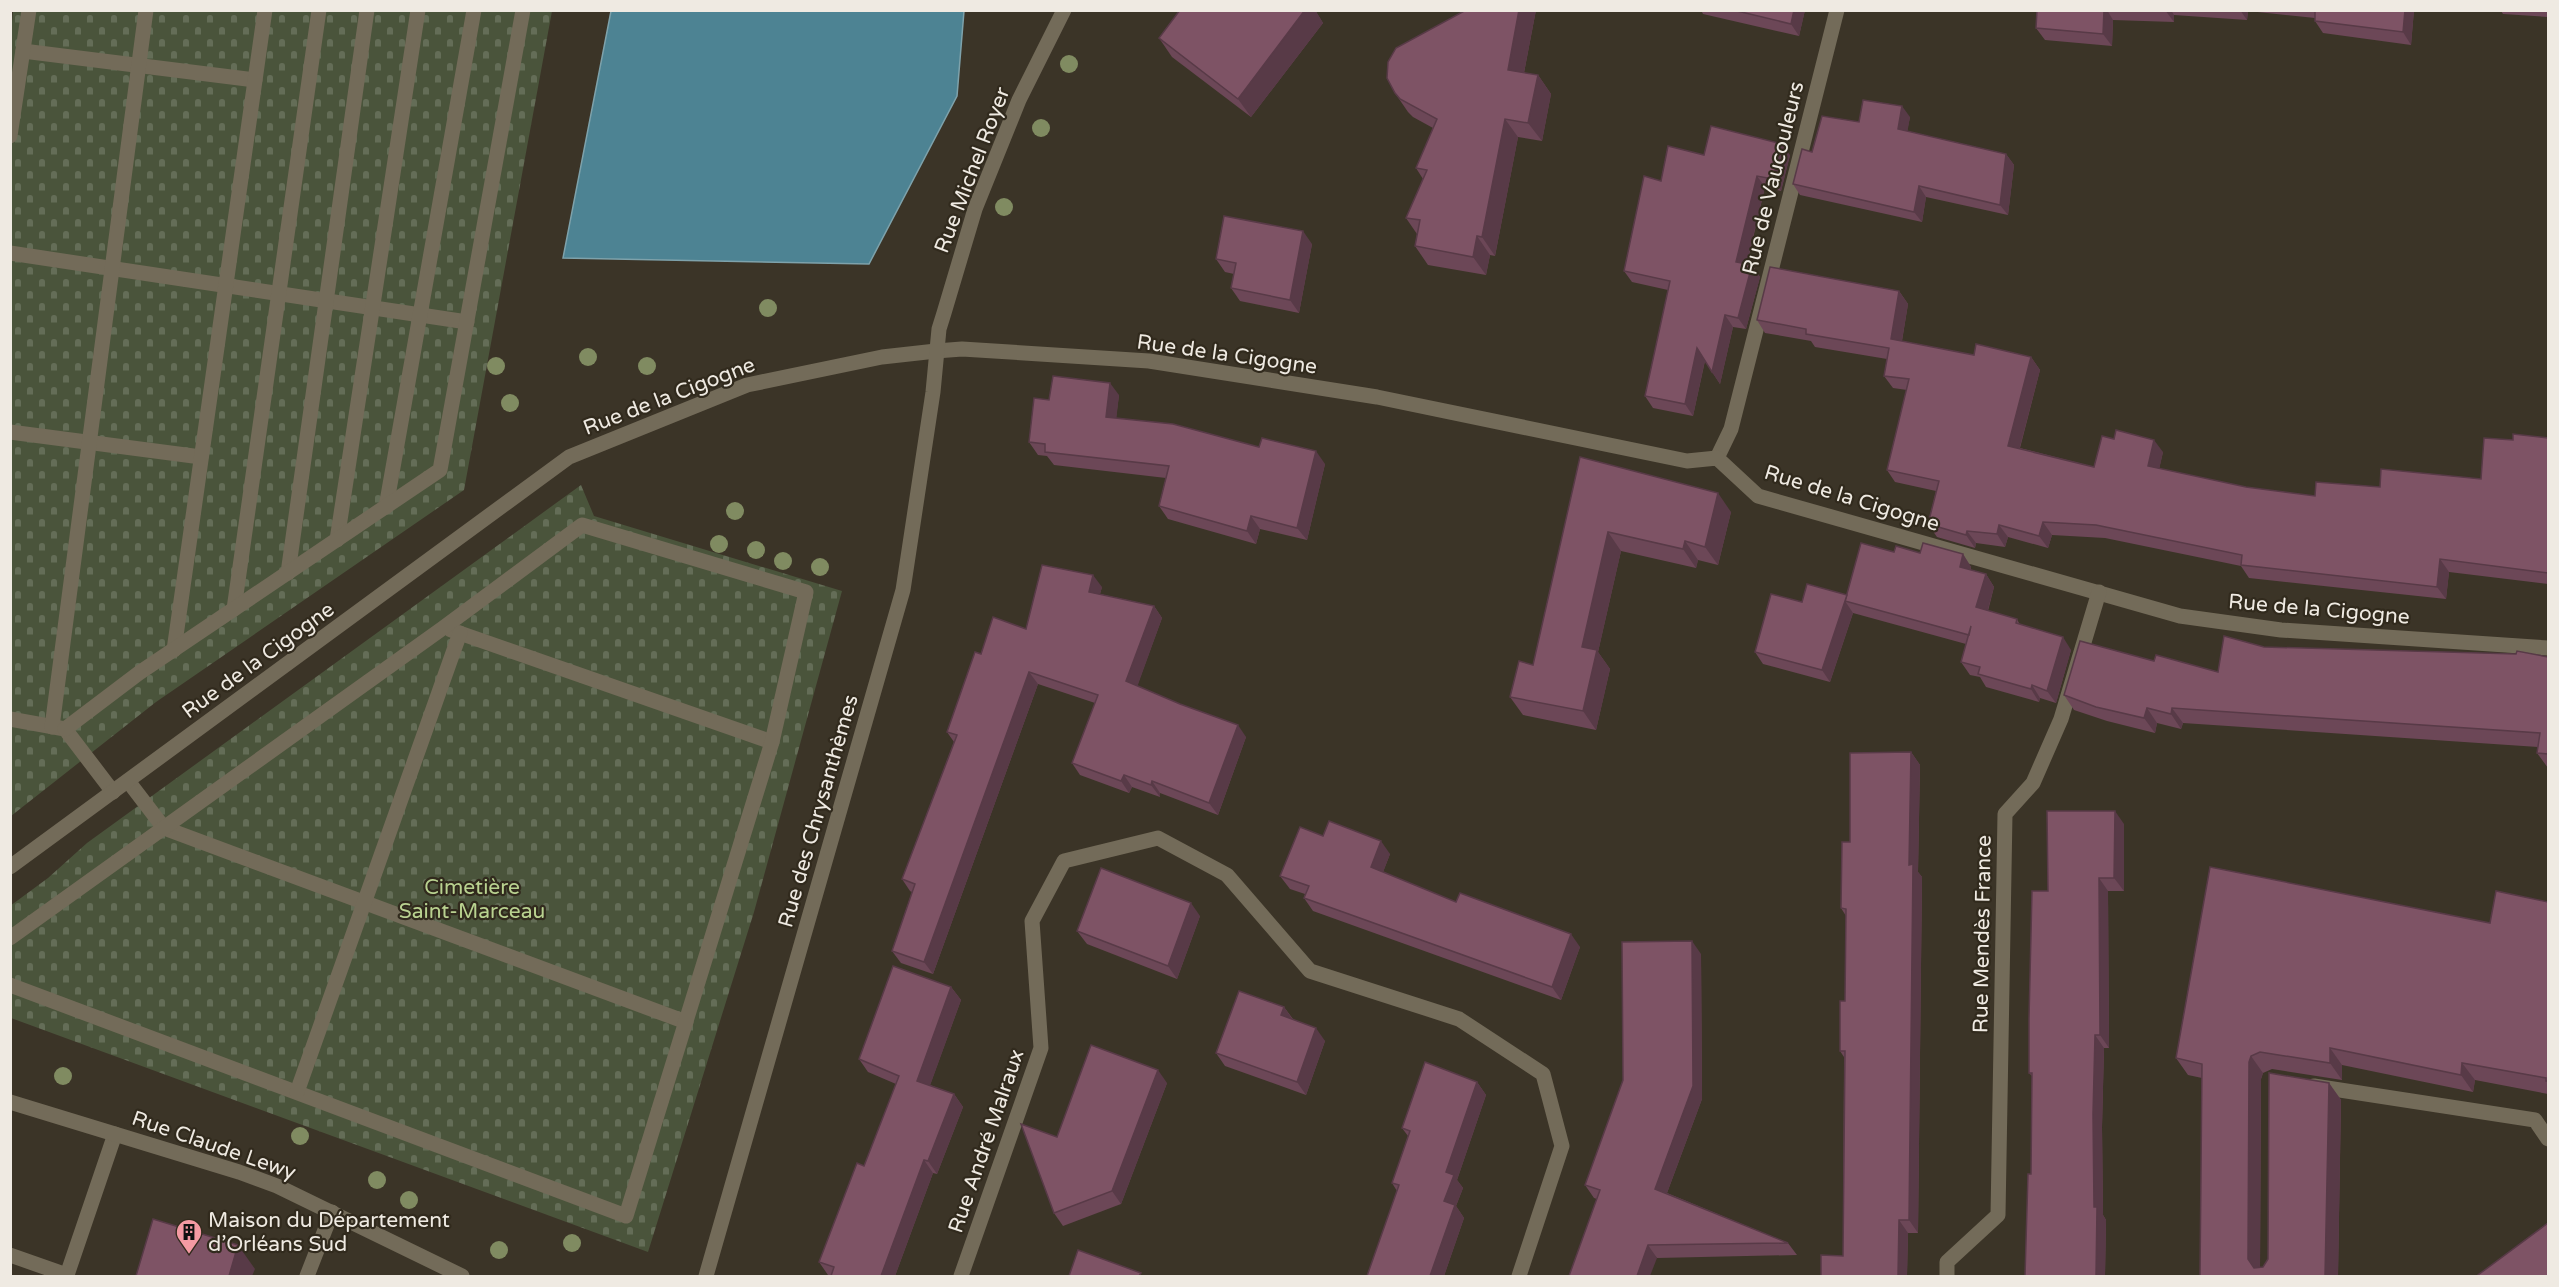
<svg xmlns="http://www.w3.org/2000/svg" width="2559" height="1287" font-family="'Varela Round',sans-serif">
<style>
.cemetery{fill:url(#cemetery-stones)}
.water{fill:#4d8393;stroke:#7ea2ab;stroke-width:1.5}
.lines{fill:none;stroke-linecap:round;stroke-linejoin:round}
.lane{stroke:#736b59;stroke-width:15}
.street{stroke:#736b59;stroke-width:15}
.tree{fill:#808b61}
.wall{fill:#6c4757}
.shaded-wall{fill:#583a47}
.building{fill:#7e5365;stroke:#583a47;stroke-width:1.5}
.labels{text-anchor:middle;stroke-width:4.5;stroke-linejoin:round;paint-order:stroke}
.street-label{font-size:21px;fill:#efeae2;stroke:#312a1d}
.park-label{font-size:21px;fill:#b9d290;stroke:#312a1d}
.poi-label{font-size:21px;fill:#efeae2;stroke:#312a1d;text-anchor:start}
</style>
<defs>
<pattern id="cemetery-stones" width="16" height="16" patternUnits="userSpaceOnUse" patternTransform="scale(1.5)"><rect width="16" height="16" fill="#4a543b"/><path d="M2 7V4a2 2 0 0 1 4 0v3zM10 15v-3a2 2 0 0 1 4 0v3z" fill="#646d57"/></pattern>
</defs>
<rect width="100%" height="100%" fill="#3b3427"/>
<g class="cemetery">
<polygon points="13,11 552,11 464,490 156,702 11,816 10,44"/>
<polygon points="581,485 594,516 842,591 754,912 648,1252 11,1018 10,906 48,878 87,843"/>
</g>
<polygon class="water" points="611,11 964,11 957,96 869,264 563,258"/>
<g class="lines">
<g class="lane">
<polyline points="23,51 255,80"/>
<polyline points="10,136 29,10"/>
<polyline points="10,253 467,322"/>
<polyline points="10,432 201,457"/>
<polyline points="386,507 474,10"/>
<polyline points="337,540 418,10"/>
<polyline points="288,573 367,10"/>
<polyline points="234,609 319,10"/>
<polyline points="451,630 772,742"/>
<polyline points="174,650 265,10"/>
<polyline points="10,719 65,729 113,792"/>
<polyline points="52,727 146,10"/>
<polyline points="65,729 139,673 440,470 523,10"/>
<polyline points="128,781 164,828 686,1022"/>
<polyline points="10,938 443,628 582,525 806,592 772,742 626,1216 10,985"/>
<polyline points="297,1092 460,633"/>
<polyline points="10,1255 67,1275 115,1134"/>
<polyline points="307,1276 332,1212"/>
</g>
<g class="street">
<polyline points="1717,458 1731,429 1837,10"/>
<polyline points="10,867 569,457 747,385 882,357 936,351 962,349 1149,361 1377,397 1687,461 1717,458 1758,496 2180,616 2281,630 2548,648"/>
<polyline points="2314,1086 2535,1120 2548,1139"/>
<polyline points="10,1102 239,1172 277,1186 462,1276"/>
<polyline points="706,1276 903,590 933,392 939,329 944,313 975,209 1019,100 1064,10"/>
<polyline points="961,1276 1041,1048 1032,921 1064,861 1158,838 1227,875 1310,971 1459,1019 1543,1074 1562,1146 1519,1276"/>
<polyline points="1947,1276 1947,1262 1998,1215 2005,814 2033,783 2061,719 2099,592"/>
</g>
</g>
<g class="tree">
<circle cx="1069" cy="64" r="9"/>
<circle cx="1041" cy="128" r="9"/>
<circle cx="1004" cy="207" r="9"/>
<circle cx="768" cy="308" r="9"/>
<circle cx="588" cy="357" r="9"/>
<circle cx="496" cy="366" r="9"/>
<circle cx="647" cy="366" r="9"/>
<circle cx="510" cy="403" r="9"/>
<circle cx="735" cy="511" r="9"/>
<circle cx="719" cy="544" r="9"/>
<circle cx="756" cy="550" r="9"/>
<circle cx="783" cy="561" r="9"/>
<circle cx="820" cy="567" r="9"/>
<circle cx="63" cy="1076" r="9"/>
<circle cx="300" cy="1136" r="9"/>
<circle cx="377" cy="1180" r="9"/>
<circle cx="409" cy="1200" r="9"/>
<circle cx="572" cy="1243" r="9"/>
<circle cx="499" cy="1250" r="9"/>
</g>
<g class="wall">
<polygon points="1180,10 1315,10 1323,23 1251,117 1172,57 1159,38"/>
<polygon points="1453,10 1536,10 1524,73 1538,75 1551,94 1542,141 1518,137 1495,256 1490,255 1486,275 1428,265 1415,246 1417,234 1406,218 1423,179 1416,168 1433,128 1413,117 1408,112 1395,93 1462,12"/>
<polygon points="1701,10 1805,10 1799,36 1703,14"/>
<polygon points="2037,10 2414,10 2411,45 2323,33 2315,21 2315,18 2248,11 2247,20 2174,15 2174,22 2113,20 2112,46 2045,40 2036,28"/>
<polygon points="2492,10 2548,10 2548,17 2503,14 2501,11"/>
<polygon points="1910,117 1907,131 2006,154 2014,165 2008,215 1926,197 1922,222 1800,195 1793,184 1812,152 1859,122"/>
<polygon points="1790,155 1781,191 1765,187 1747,264 1752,265 1760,277 1746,329 1733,327 1720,384 1705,361 1693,416 1653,408 1645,396 1668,290 1632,282 1624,271 1661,181"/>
<polygon points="1312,244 1299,313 1240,301 1231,288 1234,274 1225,272 1216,259"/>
<polygon points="1899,291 1908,304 1902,341 1974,355 2031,357 2040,370 2020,448 2094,467 2163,452 2159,469 2246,487 2315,496 2380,487 2481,479 2513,440 2548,438 2548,584 2449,572 2446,599 2249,578 2241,566 2105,538 2052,535 2048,548 2008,537 2005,547 1976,543 1975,548 1937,537 1928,524 1936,491 1895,482 1887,470 1907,390 1893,388 1884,376 1887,359 1815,347 1811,341 1765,333 1757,320"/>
<polygon points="1119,395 1116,418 1325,464 1307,540 1260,529 1256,544 1168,519 1159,506 1166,478 1054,465 1047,456 1038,455 1029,442 1049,400"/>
<polygon points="1580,457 1731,512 1718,565 1698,560 1696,568 1621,551 1598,652 1610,669 1596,730 1523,715 1510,697 1533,665"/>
<polygon points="1894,552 1963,554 1971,567 1971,570 1986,574 1994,587 1988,611 2017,619 2020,625 2071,650 2056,703 2040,698 2039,702 1986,687 1980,677 1970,675 1961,662 1966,644 1853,613 1830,682 1763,664 1755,652 1802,602 1847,595"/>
<polygon points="1102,587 1100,594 1154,606 1162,618 1137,686 1246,737 1218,815 1160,793 1160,797 1132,787 1129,793 1080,775 1072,763 1095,703 1038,684 933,974 901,963 892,951 912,892 910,891 902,879 954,742 947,732 1026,629"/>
<polygon points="2264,647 2548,657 2548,768 2537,753 2538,747 2183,723 2181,729 2157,723 2155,733 2107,721 2074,710 2064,695 2154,661 2218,672"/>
<polygon points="1911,752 1920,765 1918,872 1922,877 1918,1233 1908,1233 1907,1276 1821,1276 1843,1256 1844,1057 1840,1051 1845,1001 1846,916 1841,908 1850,842"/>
<polygon points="2124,824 2124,891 2108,891 2109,1048 2104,1048 2102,1127 2103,1215 2106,1220 2105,1276 2025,1276 2031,1174 2032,1076 2029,1073 2048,891"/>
<polygon points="1323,836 1390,854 1383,872 1456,902 1580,947 1561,1000 1313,911 1304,898 1305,894 1290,889 1280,876"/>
<polygon points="2548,902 2548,1094 2475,1080 2473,1092 2342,1065 2342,1080 2272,1069 2263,1073 2261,1079 2260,1267 2263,1267 2268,1259 2329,1083 2341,1100 2338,1276 2200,1276 2202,1078 2188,1075 2176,1058 2490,923"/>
<polygon points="1200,916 1177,979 1087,944 1077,931"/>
<polygon points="1701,954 1702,1099 1667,1193 1788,1243 1797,1255 1657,1258 1597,1199 1594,1198 1585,1185"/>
<polygon points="951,987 961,1000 930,1085 954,1094 963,1107 937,1174 933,1173 895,1276 831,1276 828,1275 819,1262 864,1166 896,1084 868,1072 859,1059"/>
<polygon points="1284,1007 1293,1019 1325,1041 1306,1095 1225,1066 1216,1053"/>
<polygon points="1477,1082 1486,1095 1457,1180 1463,1188 1456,1206 1464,1218 1444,1276 1367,1276 1397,1191 1392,1183 1408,1136 1402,1128"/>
<polygon points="1167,1083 1121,1204 1063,1226 1054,1213 1057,1137"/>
</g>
<g class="shaded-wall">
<polygon points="1305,10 1315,10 1323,23 1251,117 1238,99"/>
<polygon points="1519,10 1536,10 1521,88 1508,70"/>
<polygon points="1794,10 1805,10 1799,36 1791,24"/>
<polygon points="2104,10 2107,10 2113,20 2112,46 2103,34"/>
<polygon points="2165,10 2171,10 2174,15 2174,22"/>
<polygon points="2240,10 2248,11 2247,20"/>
<polygon points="2405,10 2414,10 2411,45 2403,32"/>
<polygon points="1538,75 1551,94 1542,141 1528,123"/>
<polygon points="1902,106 1910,117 1906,140 1898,129"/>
<polygon points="1505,119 1518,137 1495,256 1482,237"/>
<polygon points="1782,144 1790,155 1781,191 1773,179"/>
<polygon points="2006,154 2014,165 2008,215 2000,205"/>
<polygon points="1757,176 1765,187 1744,274 1736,262"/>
<polygon points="1919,186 1926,197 1922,222 1914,212"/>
<polygon points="1303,231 1312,244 1299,313 1290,300"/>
<polygon points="1477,236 1490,255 1486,275 1473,257"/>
<polygon points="1752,265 1760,277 1746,329 1738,318"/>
<polygon points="1899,291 1908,304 1900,352 1891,339"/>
<polygon points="1725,315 1733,327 1720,384 1712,372"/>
<polygon points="1697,348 1705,360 1693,416 1685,404"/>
<polygon points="2031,357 2040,370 2017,458 2008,446"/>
<polygon points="1110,383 1119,395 1115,430 1106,417"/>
<polygon points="2154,440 2163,452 2157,479 2148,466"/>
<polygon points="1316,451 1325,464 1307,540 1297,528"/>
<polygon points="1718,493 1731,512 1718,565 1705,547"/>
<polygon points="1251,516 1260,529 1256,544 1247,531"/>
<polygon points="2043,522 2052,535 2048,548 2039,536"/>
<polygon points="1999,525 2008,537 2005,547 1997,534"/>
<polygon points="1967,531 1976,543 1975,548 1966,535"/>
<polygon points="1608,532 1621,551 1598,652 1610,669 1596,730 1583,711 1582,647"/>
<polygon points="1685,541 1698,560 1696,568 1683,549"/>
<polygon points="1963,554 1971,567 1969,580 1960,567"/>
<polygon points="2440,559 2449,572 2446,599 2437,587"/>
<polygon points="1986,574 1994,587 1985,620 1976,607"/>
<polygon points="1093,575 1102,587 1097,604 1089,592"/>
<polygon points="1845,601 1853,613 1830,682 1822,670"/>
<polygon points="1154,606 1162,618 1135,693 1126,681"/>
<polygon points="2063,637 2071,650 2056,703 2047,691"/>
<polygon points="1029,672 1038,684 933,974 924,962"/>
<polygon points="2032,685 2040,698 2039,702 2031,689"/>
<polygon points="2147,708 2157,723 2155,733 2144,718"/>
<polygon points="2172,708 2183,723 2181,729 2171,714"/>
<polygon points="1238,725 1246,737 1218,815 1209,803"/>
<polygon points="1911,752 1920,765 1918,872 1922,877 1918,1233 1909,1220 1909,865"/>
<polygon points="1124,775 1132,787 1129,793 1121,781"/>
<polygon points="1152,781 1160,793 1160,797 1151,785"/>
<polygon points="2115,811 2124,824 2124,891 2114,878"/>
<polygon points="1381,841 1390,854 1380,880 1371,867"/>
<polygon points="2099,878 2108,891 2109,1048 2100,1035"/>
<polygon points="1191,903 1200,916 1177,979 1168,966"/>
<polygon points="1571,934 1580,947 1561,1000 1552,987"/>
<polygon points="1692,941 1701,954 1702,1099 1664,1201 1655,1189"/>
<polygon points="951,987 961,1000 927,1094 917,1081"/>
<polygon points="1284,1007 1293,1020 1281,1015"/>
<polygon points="1316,1028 1325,1041 1306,1095 1297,1082"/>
<polygon points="2095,1035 2104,1048 2102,1127 2103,1215 2106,1220 2105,1276 2096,1276 2094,1207 2093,1114"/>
<polygon points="2330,1048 2342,1065 2342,1080 2330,1063"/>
<polygon points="2251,1056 2263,1073 2261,1079 2260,1276 2248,1259 2249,1062"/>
<polygon points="2462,1063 2475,1080 2473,1092 2461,1075"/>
<polygon points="1158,1070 1167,1083 1121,1204 1112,1191"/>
<polygon points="1477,1082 1486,1095 1457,1180 1463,1188 1456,1206 1464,1218 1444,1276 1430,1276 1444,1201 1446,1172"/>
<polygon points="2329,1083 2341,1100 2338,1276 2325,1276"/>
<polygon points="954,1094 963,1107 937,1174 928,1161"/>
<polygon points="924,1160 933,1173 895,1276 881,1276"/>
<polygon points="1899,1220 1908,1233 1907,1276 1898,1276"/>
<polygon points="238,1245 255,1269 252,1276 229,1276"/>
<polygon points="1648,1245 1657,1258 1650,1276 1637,1276"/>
</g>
<g class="building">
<polygon points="1180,10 1305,10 1238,99 1159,38"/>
<polygon points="1466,10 1519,10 1508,70 1538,75 1528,123 1505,119 1482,237 1477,236 1473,257 1415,246 1420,220 1406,218 1427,170 1416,168 1437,119 1400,99 1395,93 1387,78 1388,62 1396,48"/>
<polygon points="1733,10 1794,10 1791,24"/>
<polygon points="2037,10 2104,10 2103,34 2036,28"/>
<polygon points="2315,10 2405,10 2403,32 2315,21"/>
<polygon points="1863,100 1902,106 1898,129 2006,154 2000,205 1919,186 1914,212 1793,184 1802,149 1812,152 1822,116 1859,122"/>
<polygon points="1711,126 1782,144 1773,179 1757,176 1736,262 1752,265 1738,318 1725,315 1712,372 1697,348 1685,404 1645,396 1670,281 1624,271 1644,176 1661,181 1668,146 1704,155"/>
<polygon points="1224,216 1303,231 1290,300 1231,288 1236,263 1216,259"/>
<polygon points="1770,267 1899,291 1891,339 1974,355 1976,344 2031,357 2008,446 2094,467 2102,436 2114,439 2116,430 2154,440 2148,466 2246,487 2315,496 2316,482 2380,487 2381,469 2481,479 2484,438 2513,440 2513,434 2548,438 2548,573 2440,559 2437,587 2241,565 2242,555 2096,525 2043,522 2039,536 1999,525 1997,534 1967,531 1966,535 1928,524 1939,481 1887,470 1909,379 1884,376 1889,348 1806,334 1806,329 1757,320"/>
<polygon points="1053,376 1110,383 1106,417 1173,424 1259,447 1262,438 1316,451 1297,528 1251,516 1247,531 1159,506 1169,466 1045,452 1045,444 1029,442 1034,398 1049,400"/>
<polygon points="1580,457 1718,493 1705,547 1685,541 1683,549 1608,532 1582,647 1597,650 1583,711 1510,697 1519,661 1533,665"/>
<polygon points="1861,543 1894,552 1896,546 1920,553 1923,543 1963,554 1960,567 1986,574 1976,607 2017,619 2016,623 2063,637 2047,691 2032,685 2031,689 1978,674 1980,667 1961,662 1971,626 1969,635 1845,601"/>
<polygon points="1042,565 1093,575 1089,592 1154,606 1126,681 1180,704 1238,725 1209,803 1152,781 1151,785 1124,775 1121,781 1072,763 1098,695 1029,672 924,962 892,951 915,884 902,879 957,735 947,732 975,652 981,654 993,617 1026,629"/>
<polygon points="1807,584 1847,595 1822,670 1755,652 1771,594 1802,602"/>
<polygon points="2224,636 2264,647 2516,654 2517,651 2548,657 2548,754 2537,753 2540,733 2172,708 2171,714 2147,708 2144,718 2096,707 2064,695 2080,641 2154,661 2156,655 2218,672"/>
<polygon points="1911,752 1909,865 1913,864 1909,1220 1899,1220 1898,1276 1821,1276 1821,1255 1843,1256 1845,1051 1840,1051 1840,1001 1845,1001 1846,909 1841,908 1842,842 1850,842 1850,753"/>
<polygon points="2047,811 2115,811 2114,878 2099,878 2100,1035 2095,1035 2093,1114 2094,1207 2097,1207 2096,1276 2025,1276 2028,1174 2031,1174 2032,1073 2029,1073 2029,1019 2032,891 2048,891"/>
<polygon points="1329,821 1381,841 1371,867 1456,902 1460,893 1571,934 1552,987 1304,898 1309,886 1280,876 1300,827 1323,836"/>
<polygon points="2210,867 2490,923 2496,891 2548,902 2548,1081 2546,1081 2546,1078 2462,1063 2461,1075 2330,1048 2330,1063 2260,1052 2251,1056 2249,1062 2248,1259 2254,1268 2263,1267 2268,1259 2269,1073 2329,1083 2325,1276 2200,1276 2202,1064 2176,1058"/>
<polygon points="1101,868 1191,903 1168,966 1077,931"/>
<polygon points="1692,941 1693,1086 1655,1189 1788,1243 1648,1245 1637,1276 1569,1276 1600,1190 1585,1185 1623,1080 1622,942"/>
<polygon points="893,966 951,987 917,1081 954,1094 928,1161 924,1160 881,1276 831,1276 834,1267 819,1262 857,1163 864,1166 899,1076 859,1059"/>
<polygon points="1239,991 1284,1007 1281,1015 1316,1028 1297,1082 1216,1053"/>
<polygon points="1091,1045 1158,1070 1112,1191 1054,1213 1021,1124 1057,1137"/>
<polygon points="1425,1062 1477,1082 1446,1172 1454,1175 1444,1201 1455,1205 1430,1276 1367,1276 1399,1185 1392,1183 1410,1131 1402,1128"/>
<polygon points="153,1219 238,1245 229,1276 136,1276"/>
<polygon points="2548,1223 2548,1276 2478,1276 2478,1275"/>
<polygon points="1078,1250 1141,1273 1139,1276 1069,1276"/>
</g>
<defs>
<g id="building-pin" transform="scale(1.35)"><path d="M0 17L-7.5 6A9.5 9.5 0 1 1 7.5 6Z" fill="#f49aa3" stroke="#312a1d"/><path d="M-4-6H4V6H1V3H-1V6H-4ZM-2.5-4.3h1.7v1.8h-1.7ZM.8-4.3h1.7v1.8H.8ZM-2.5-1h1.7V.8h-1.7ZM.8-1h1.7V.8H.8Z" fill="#111"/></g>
</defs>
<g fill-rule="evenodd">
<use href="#building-pin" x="189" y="1232"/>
</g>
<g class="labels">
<g class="street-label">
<text transform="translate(972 170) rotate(-69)" y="7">Rue Michel Royer</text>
<text transform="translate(1773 178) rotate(-76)" y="7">Rue de Vaucouleurs</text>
<text transform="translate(1227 354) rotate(8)" y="7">Rue de la Cigogne</text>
<text transform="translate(669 396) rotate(-21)" y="7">Rue de la Cigogne</text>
<text transform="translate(1852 498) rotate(17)" y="7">Rue de la Cigogne</text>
<text transform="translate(2319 609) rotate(5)" y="7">Rue de la Cigogne</text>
<text transform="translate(258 660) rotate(-36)" y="7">Rue de la Cigogne</text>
<text transform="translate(818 811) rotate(-74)" y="7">Rue des Chrysanthèmes</text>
<text transform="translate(1982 934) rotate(-89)" y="7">Rue Mendès France</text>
<text transform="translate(986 1141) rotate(-71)" y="7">Rue André Malraux</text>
<text transform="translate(214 1145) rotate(19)" y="7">Rue Claude Lewy</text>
</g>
<g class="park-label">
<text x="472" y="894">Cimetière<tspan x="472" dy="24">Saint-Marceau</tspan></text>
</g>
<g class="poi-label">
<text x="208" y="1227">Maison du Département<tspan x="208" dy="24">d’Orléans Sud</tspan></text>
</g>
</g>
<rect width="2559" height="1287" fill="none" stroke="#efeae2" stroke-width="24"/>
</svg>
